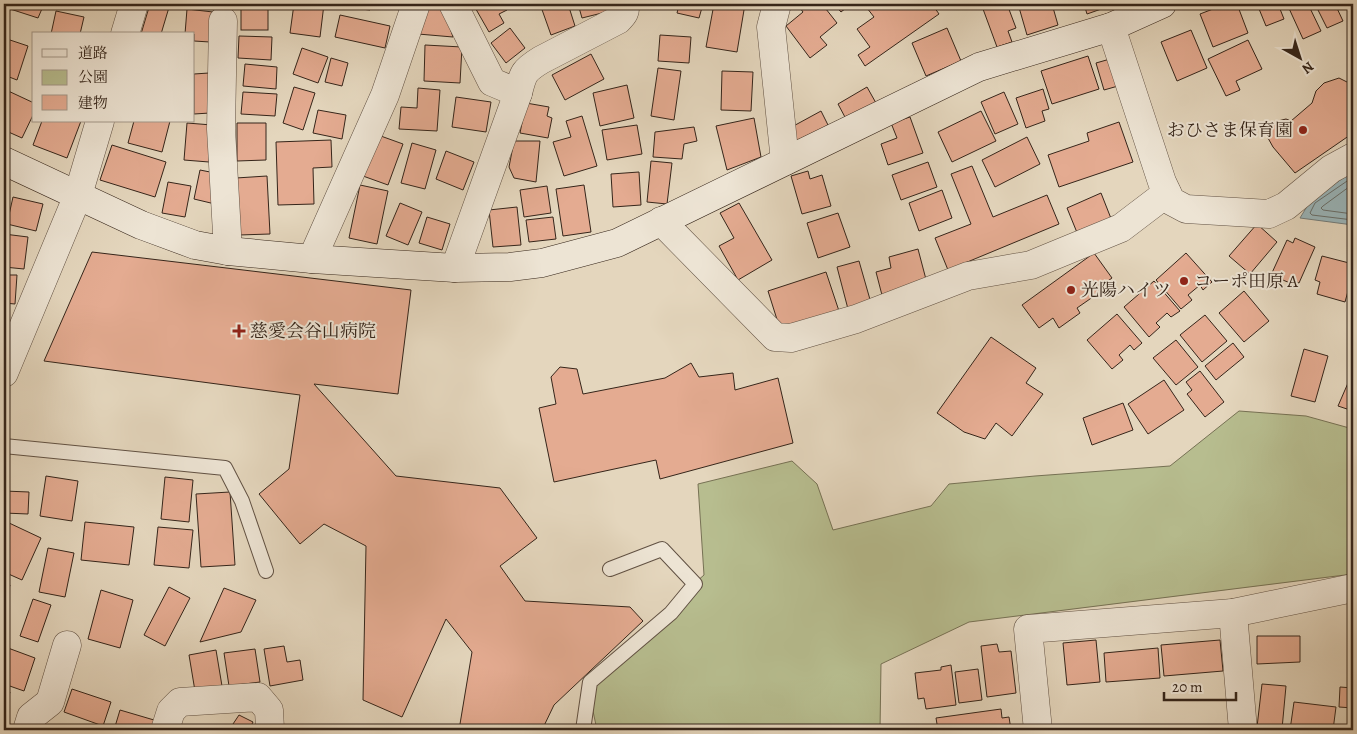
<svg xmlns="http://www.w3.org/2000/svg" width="1357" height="734" font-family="Alegreya,'Noto Serif JP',serif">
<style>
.green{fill:#b7bd8f;stroke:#767154}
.water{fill:#9ab6bb;stroke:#727c7b}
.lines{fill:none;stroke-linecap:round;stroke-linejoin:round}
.shore{stroke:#686e6a;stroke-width:1}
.building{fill:#e4ab91;stroke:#35251a}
.lane-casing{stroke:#615143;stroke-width:16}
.street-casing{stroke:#615143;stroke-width:29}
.secondary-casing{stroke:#35251a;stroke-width:29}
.lane{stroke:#ede4d4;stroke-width:14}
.street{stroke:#ede4d4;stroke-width:28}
.secondary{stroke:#ede4d4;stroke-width:28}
.poi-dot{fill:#8f2418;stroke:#ede4d4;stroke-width:2}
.labels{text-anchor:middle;stroke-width:4;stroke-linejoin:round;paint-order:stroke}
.poi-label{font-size:18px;fill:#35251a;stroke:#ede4d4;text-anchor:start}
</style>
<rect width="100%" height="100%" fill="#e4d6bd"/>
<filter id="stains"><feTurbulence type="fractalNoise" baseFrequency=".004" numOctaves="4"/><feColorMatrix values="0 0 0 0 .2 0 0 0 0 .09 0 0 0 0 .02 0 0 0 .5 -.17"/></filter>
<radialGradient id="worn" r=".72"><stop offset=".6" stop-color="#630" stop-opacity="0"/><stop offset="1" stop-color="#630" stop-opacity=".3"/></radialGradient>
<polygon class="green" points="1239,411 1306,416 1353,429 1353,574 969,622 881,664 880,730 597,730 586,678 704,575 698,484 792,461 817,484 833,530 931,506 949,484 1035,476 1170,466"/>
<polygon class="water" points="1353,171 1353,225 1300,218 1311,200"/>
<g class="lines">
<g class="shore">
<polyline points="1353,177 1315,203 1310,213 1312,215 1353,220"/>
<polyline points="1353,184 1323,206 1321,208 1323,210 1353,214"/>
</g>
</g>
<g class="building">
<polygon points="5,4 44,4 38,18 4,7"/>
<polygon points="150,4 170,4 161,34 141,34"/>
<polygon points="294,4 324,4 320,37 290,33"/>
<polygon points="342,4 370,4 370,10 342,7"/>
<polygon points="378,4 403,4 402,10"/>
<polygon points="428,4 442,4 453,37 418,34"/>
<polygon points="473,4 503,4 507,10 499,14 504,23 489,32"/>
<polygon points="540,4 568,4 575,26 551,35"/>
<polygon points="578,4 608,4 610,11 582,18"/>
<polygon points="675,4 703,4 699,18 677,13 679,5"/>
<polygon points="714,4 745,4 737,52 706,47"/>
<polygon points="797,4 822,4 837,23 820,37 827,45 810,58 786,26 803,12"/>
<polygon points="834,4 851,4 841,12"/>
<polygon points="874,4 932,4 939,14 865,66 858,55 870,47 857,29 874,17 867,8"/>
<polygon points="998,4 1007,4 1016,28 1008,31 1012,42 997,47 983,9"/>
<polygon points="1018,4 1052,4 1058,25 1027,35"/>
<polygon points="1084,4 1105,4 1107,7 1087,14"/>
<polygon points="1226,4 1237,4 1248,33 1213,47 1200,14"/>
<polygon points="1257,4 1278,4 1284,19 1266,26"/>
<polygon points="1287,4 1308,4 1321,31 1303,39"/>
<polygon points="1315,4 1335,4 1343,21 1327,28"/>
<rect x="241" y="7" width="27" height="23"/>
<polygon points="187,9 213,12 210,42 194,41 194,34 185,34"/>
<polygon points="56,11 84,17 80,34 51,34"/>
<polygon points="340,15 390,26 385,48 335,37"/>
<polygon points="510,28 525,48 506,63 491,43"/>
<polygon points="947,28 961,61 926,76 912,43"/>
<polygon points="1191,30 1207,68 1177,81 1161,42"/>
<polygon points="660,35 691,37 689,63 658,61"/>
<polygon points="239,36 272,37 271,60 238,58"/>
<polygon points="4,38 28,46 17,80 4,75"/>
<polygon points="1248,40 1262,69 1236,81 1240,90 1226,96 1208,59"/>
<polygon points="425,45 462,47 460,83 424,81"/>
<polygon points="302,48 328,57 318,83 293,74"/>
<polygon points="591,54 604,79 565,100 552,75"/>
<polygon points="1088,56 1099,89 1052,104 1041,71"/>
<polygon points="331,58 348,63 342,86 325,82"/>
<polygon points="1110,59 1118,86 1104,90 1096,63"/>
<polygon points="245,64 277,67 276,89 243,86"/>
<polygon points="658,68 681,71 674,120 651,116"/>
<polygon points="722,71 753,72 751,111 721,110"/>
<polygon points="209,73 210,113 194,114 194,74"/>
<polygon points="1339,78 1349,83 1353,80 1353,133 1295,173 1273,147 1268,138 1271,127 1278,121 1286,119 1291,121 1312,103 1316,91 1324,83"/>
<polygon points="627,85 634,118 600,126 593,93"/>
<polygon points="294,87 315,93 303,130 283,123"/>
<polygon points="867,87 876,103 846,119 838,104"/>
<polygon points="418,88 440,90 437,131 399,129 401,107 417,108"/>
<polygon points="4,89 34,103 34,113 22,138 4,130"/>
<polygon points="1043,89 1049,109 1042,111 1045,121 1026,128 1016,98"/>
<polygon points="243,92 277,94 275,116 241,114"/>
<polygon points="1004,92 1018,124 995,134 981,102"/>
<polygon points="456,97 491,102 486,132 452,127"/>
<polygon points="526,103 549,107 547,116 552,118 548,138 520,133"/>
<polygon points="318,110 346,115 342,139 313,133"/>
<polygon points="821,111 828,125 796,143 788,129"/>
<polygon points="981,111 996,141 952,162 938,132"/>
<polygon points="582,116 597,166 564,176 553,142 571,137 566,121"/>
<polygon points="910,117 923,153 888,165 881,144 897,138 891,123"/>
<polygon points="754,118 761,157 727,170 716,126"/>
<polygon points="42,121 81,121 67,158 33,145"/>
<polygon points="134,121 170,121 162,152 128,143"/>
<polygon points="1119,122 1133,162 1059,187 1048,155 1089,141 1087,133"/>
<polygon points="187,123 212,125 209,162 184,160"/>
<polygon points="237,123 266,123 266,160 237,161"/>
<polygon points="637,125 642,154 607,160 602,130"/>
<polygon points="694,127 697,141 684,144 682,159 653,157 655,132"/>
<polygon points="378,135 403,144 388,185 363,176"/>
<polygon points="1027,137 1040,164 995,187 982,160"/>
<polygon points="331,140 332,167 313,168 314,204 278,205 276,142"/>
<polygon points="514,141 540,141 536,182 514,178 509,167"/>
<polygon points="412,143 436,150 425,189 401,183"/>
<polygon points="112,145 166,162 155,197 100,180"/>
<polygon points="446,151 474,162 463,190 436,179"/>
<polygon points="651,161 672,163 667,204 647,202"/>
<polygon points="928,162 937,187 901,200 892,175"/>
<polygon points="972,166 993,217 1047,195 1059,224 948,270 935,238 971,224 951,174"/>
<polygon points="200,170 220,174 215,204 194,199"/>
<polygon points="808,171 810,179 822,175 831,206 802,214 791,176"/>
<polygon points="639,172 641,205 613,207 611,174"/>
<polygon points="267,176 270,234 239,235 236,178"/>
<polygon points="168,182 191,186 185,217 162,213"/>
<polygon points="360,185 388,191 377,244 349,238"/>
<polygon points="584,185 591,232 563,236 556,189"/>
<polygon points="547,186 551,213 524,217 520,190"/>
<polygon points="942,190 952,218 919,231 909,203"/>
<polygon points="1101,193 1112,221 1078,235 1067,208"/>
<polygon points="13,197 43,204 36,231 7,224"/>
<polygon points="400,203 422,212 408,245 386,236"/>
<polygon points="739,203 772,260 738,280 719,246 734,238 720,213"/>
<polygon points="517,207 521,245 493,247 489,210"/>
<polygon points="838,213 850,247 818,258 807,223"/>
<polygon points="427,217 450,224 442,250 419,243"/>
<polygon points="553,217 556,239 529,242 526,220"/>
<polygon points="1257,224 1277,242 1250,274 1229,256"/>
<polygon points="4,234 28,237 24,269 4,267"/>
<polygon points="1295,238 1315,247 1299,283 1292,280 1290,283 1271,275 1287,240 1293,243"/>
<polygon points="918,249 928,287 883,299 876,272 891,268 889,257"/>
<polygon points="92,252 411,290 398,394 314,384 396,476 500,488 537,538 500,566 525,601 630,607 643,621 554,705 542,730 459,730 472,652 446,619 402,717 363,700 366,546 324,524 300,544 259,494 289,469 300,395 44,361"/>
<polygon points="1094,253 1112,278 1098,288 1100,292 1077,308 1080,313 1059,328 1053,318 1039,328 1022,305"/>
<polygon points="1186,253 1212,282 1203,290 1200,285 1188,295 1192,300 1181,309 1156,280"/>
<polygon points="1322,256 1353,264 1353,273 1345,302 1317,294 1320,282 1315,280"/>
<polygon points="859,261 871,303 848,309 837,267"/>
<polygon points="826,272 839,311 780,329 768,291"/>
<polygon points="4,275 17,275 15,304 4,303"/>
<polygon points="1154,281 1180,311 1171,317 1167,313 1156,323 1160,327 1149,337 1124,307"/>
<polygon points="1244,291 1269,321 1244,342 1219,313"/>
<polygon points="1117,314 1142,343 1134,350 1130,345 1119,355 1123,360 1112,369 1087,340"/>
<polygon points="1205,315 1227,341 1202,362 1180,335"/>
<polygon points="991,337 1036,368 1026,383 1043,394 1012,436 996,423 985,439 964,432 937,413"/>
<polygon points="1176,340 1198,367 1176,385 1153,358"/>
<polygon points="1233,343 1244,357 1216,380 1205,366"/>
<polygon points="1304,349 1328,356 1315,402 1291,396"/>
<polygon points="691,363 699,377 733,373 735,390 778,378 793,443 660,479 656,460 554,482 539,408 556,404 551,377 560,367 577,369 583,394 665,378"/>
<polygon points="1200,371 1224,402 1205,417 1187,394 1192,390 1186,382"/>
<polygon points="1164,380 1184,410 1148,434 1128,404"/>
<polygon points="1348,383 1353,385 1353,411 1338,406"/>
<polygon points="1123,403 1133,430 1092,445 1083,418"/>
<polygon points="46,476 78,481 72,521 40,516"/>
<polygon points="165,477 193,480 189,522 161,519"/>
<polygon points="4,491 29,492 28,514 4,513"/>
<polygon points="230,492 235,565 201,567 196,494"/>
<polygon points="7,522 41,538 22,580 4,572 4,529"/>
<polygon points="85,522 134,527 129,565 81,560"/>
<polygon points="158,527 193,530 189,568 154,565"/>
<polygon points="48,548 74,553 65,597 39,592"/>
<polygon points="4,583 10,585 4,605"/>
<polygon points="169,587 190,598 165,646 144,635"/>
<polygon points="224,588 256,600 241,632 200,642"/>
<polygon points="101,590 133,600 120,648 88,639"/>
<polygon points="33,599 51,605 38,642 20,636"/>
<polygon points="1257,636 1300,636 1300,662 1257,664"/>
<polygon points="1096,640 1100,682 1067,685 1063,643"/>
<polygon points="1220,640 1223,671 1164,676 1161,645"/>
<polygon points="997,644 999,652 1011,651 1016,693 987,697 981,646"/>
<polygon points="284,646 287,662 300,660 303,680 270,686 264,649"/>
<polygon points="8,648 35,658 24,691 4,684 4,660"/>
<polygon points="1158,648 1160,678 1106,682 1104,653"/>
<polygon points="255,649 260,682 229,686 224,653"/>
<polygon points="216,650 222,686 195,691 189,655"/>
<polygon points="951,665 956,705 926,709 924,698 918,699 915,673 941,670 941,667"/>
<polygon points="978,669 982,700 959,703 955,672"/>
<polygon points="1262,684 1286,686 1282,729 1257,727"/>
<polygon points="1340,687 1353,688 1353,708 1339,707"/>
<polygon points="72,689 111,702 103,726 64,712"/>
<polygon points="4,690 10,692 4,713"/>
<polygon points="1294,702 1336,707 1333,730 1290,730"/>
<polygon points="1001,709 1002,718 1009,717 1011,730 938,730 936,718"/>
<polygon points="120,710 154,720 151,730 114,730"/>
<polygon points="239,715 253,722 249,730 229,730"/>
</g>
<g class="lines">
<g class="lane-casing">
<g id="lane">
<polyline points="4,446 225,468 242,501 266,571"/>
<polyline points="583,730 590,682 671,613 695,584 662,549 610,569"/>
</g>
</g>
<g class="street-casing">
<g id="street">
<polyline points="453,4 492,82 518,93"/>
<polyline points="777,4 771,27 785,161"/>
<polyline points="223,21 221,129 228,251"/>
<polyline points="1111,27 1162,182 1171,201 1186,209 1269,214 1286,206 1331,169 1353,157"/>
<polyline points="125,34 134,4"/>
<polyline points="661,221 775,337 791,338 856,319 968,276 1031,265 1121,228 1167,193"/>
<polyline points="312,259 385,95 416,4"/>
<path d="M 455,268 L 518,93 C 523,74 523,71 541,60 L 618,20 C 623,15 627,11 624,4"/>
<polyline points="4,373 78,195 100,121"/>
<polyline points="1233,613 1243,730"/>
<polyline points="27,730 31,717 50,702 67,645"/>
<polyline points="165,730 171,711 180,702 258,697 269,710 270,729 271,730"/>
<polyline points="1038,730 1028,629 1233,613 1353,588"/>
</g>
</g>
<g class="secondary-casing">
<polyline id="secondary" points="4,161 141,225 195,245 228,251 312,259 455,268 510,267 542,263 617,243 979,67 1111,27 1162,4"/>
</g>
<use href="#lane" class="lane"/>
<use href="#street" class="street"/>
<use href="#secondary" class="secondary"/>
</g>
<g class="poi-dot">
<circle cx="1303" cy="130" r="5"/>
<circle cx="1184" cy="281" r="5"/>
<circle cx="1071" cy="290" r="5"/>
<path d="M236.5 323.5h5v5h5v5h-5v5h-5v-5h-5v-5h5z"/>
</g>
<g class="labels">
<g class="poi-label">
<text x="1293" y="136" text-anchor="end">おひさま保育園</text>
<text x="1194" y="287">コーポ田原 A</text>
<text x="1081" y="296">光陽ハイツ</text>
<text x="250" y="337">慈愛会谷山病院</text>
</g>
</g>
<rect width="1357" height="734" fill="none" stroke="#e4d6bd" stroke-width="20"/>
<rect x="5" y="5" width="1347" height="724" fill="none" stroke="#35251a" stroke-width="2.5"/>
<rect x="10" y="10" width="1337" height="714" fill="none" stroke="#35251a"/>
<rect x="32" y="32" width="162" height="90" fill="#ede4d4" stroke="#a3988a"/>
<rect x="42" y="49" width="25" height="8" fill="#ede4d4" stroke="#a3988a"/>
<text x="78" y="58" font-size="15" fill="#35251a">道路</text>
<rect x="42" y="70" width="25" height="15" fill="#b7bd8f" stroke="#a3988a"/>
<text x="78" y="82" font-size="15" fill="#35251a">公園</text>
<rect x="42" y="95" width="25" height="15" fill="#e4ab91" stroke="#a3988a"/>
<text x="78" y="108" font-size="15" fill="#35251a">建物</text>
<g transform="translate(1300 58) rotate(141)" stroke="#ede4d4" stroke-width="4" paint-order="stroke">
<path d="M0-4L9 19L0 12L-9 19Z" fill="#35251a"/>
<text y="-8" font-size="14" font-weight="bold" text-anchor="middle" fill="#35251a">N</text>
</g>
<path d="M1164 692v8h72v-8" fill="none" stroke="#35251a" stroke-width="2.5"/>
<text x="1172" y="692" font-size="15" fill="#35251a" stroke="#ede4d4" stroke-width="4" paint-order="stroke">20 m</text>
<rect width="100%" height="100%" filter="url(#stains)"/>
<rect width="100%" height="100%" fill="url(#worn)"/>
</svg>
